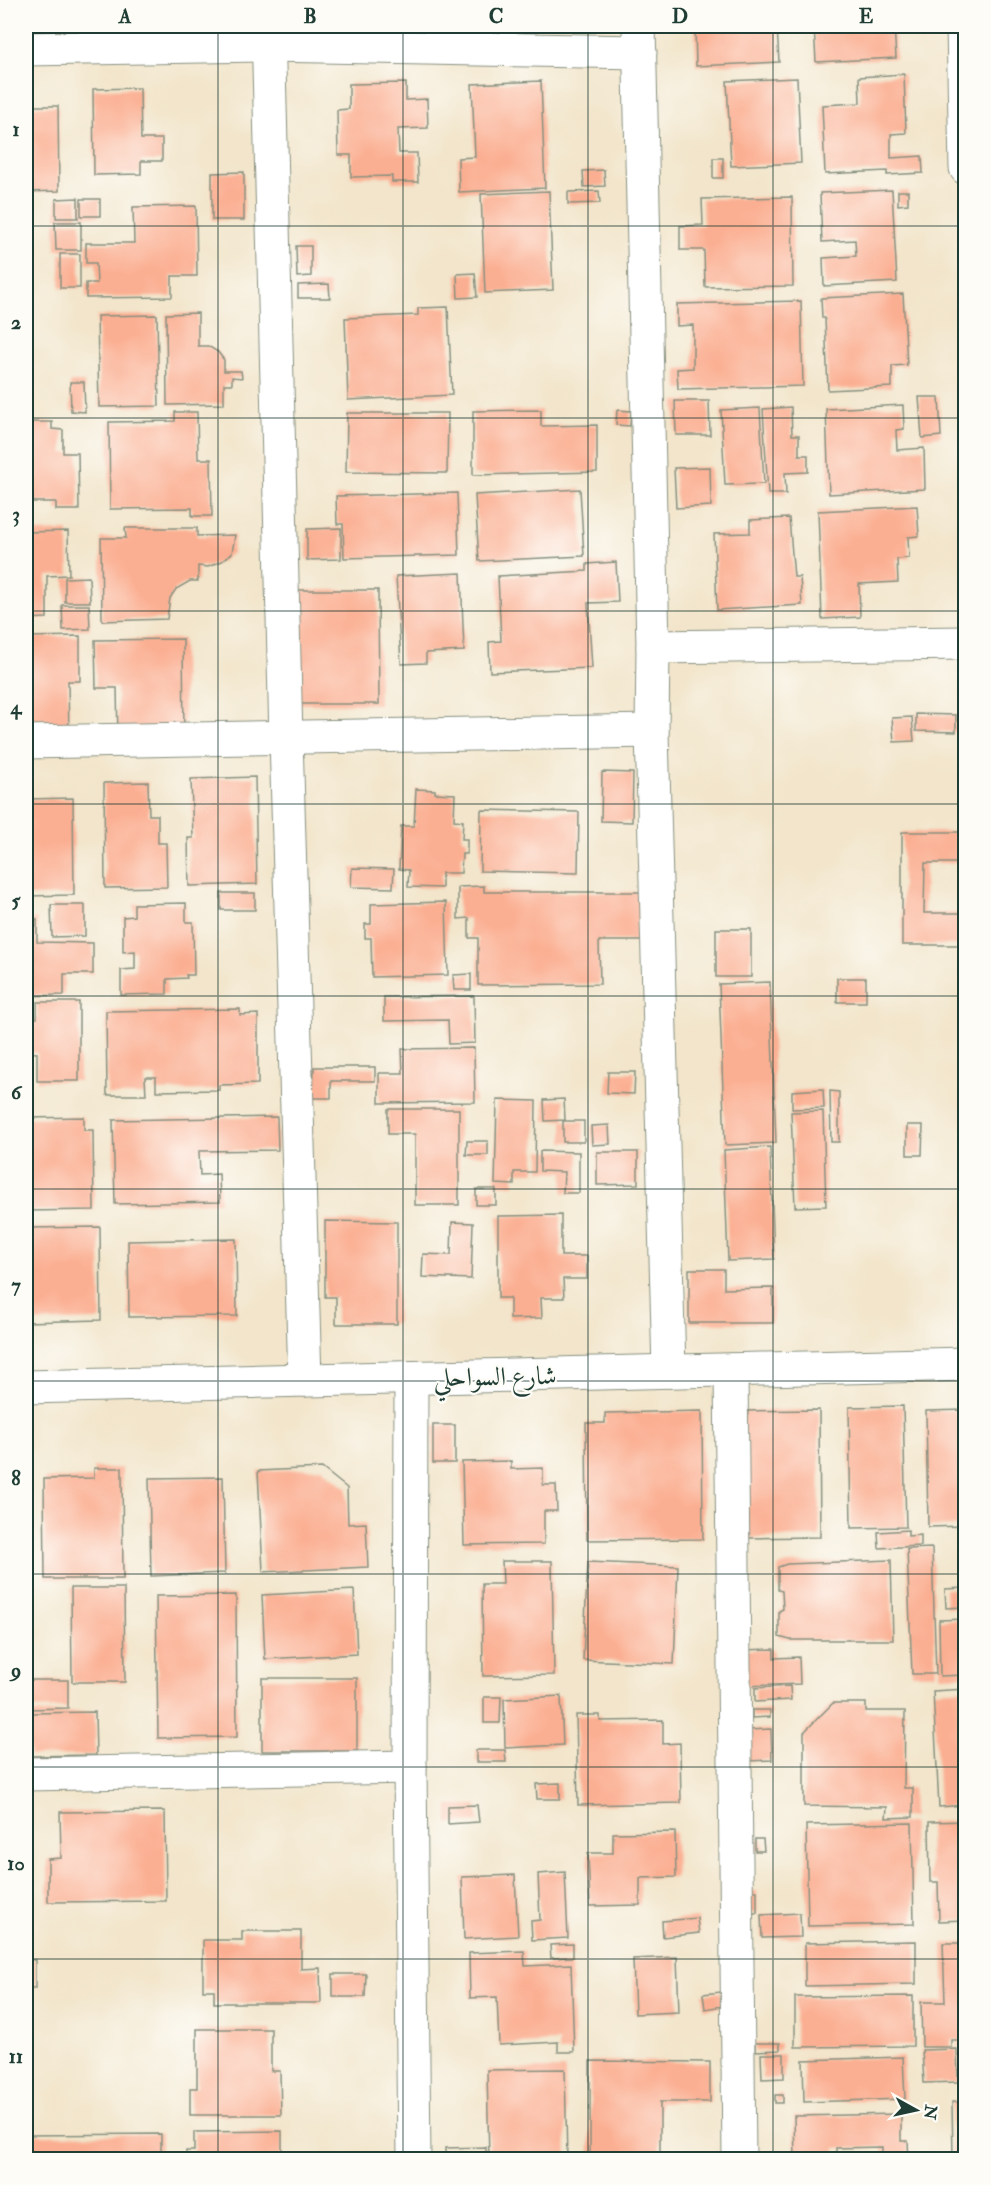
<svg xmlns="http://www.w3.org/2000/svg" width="991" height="2185" font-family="'IM FELL Double Pica',Amiri,serif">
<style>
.building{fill:#fbaf92}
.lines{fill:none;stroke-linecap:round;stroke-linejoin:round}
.street-casing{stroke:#889180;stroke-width:35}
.secondary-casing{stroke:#889180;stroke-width:35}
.street{stroke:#fff;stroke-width:33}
.secondary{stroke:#fff;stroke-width:33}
.grid{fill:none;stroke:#1f3d34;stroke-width:1.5;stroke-opacity:0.55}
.labels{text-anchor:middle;stroke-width:4.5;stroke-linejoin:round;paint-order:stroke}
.street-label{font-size:26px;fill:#1f3d34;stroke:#fdfcf7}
.neatline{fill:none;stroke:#1f3d34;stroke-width:2}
.grid-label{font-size:20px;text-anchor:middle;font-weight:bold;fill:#1f3d34}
</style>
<rect width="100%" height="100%" fill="#fdfcf7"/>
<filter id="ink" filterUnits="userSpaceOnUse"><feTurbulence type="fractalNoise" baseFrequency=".0167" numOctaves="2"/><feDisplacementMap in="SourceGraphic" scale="12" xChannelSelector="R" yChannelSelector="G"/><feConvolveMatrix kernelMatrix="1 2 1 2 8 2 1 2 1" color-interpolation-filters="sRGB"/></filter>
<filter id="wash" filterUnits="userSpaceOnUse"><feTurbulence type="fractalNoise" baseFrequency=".008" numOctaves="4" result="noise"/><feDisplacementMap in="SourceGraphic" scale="24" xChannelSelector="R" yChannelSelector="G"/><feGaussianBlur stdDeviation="1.35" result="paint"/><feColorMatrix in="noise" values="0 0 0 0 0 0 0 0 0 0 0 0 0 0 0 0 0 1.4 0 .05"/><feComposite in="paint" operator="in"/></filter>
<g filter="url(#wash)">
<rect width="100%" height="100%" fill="#f2e5cb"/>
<g id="blocks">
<g class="building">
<polygon points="26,26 53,26 53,46 26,47"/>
<polygon points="91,26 178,26 178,38 91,39"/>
<polygon points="316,26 438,26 438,28 388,28 388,45 360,45 360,29 316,30"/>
<polygon points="695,26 777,26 779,62 696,66"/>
<polygon points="814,26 894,26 896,58 816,62"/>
<polygon points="904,74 906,133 891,134 891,158 922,156 923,173 887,175 887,171 825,174 822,105 860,103 859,77"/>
<polygon points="797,78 801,163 731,166 727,81"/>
<polygon points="541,81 545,188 459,192 458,158 475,157 472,84"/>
<polygon points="406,83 406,100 427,99 428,128 398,129 399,153 417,153 418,182 392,182 392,176 351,177 351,155 338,155 337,110 349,109 349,84"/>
<polygon points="140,88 141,139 162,139 162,161 141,161 141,174 94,175 93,89"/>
<polygon points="26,93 33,93 33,106 58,106 59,191 26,192"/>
<rect x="713" y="158" width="10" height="20"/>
<polygon points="604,170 605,186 584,187 583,171"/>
<polygon points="244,172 244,220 212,220 212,173"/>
<polygon points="892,190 897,282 824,286 823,258 856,256 855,240 822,242 820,193"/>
<polygon points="549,191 553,290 485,293 481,194"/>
<polygon points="599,191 600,203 568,204 568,192"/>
<polygon points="898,191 908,191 908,204 898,205"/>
<polygon points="792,197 793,286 705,287 704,250 680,250 680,226 703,225 702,199"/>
<polygon points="78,198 78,218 56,218 56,199"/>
<rect x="81" y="199" width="19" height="17"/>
<polygon points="196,206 197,276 172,276 172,297 86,298 86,283 97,283 96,263 86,263 86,243 134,243 133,207"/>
<polygon points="55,222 81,222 81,250 56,250"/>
<rect x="26" y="245" width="2" height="47"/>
<polygon points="296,246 311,246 311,276 297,277"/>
<rect x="60" y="254" width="20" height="34"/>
<polygon points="475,273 477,297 458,298 457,274"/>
<polygon points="329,284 330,298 298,298 298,285"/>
<polygon points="903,294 907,365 892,366 892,387 828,390 825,318 822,318 821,298"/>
<polygon points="801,301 803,386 678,389 677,369 693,368 693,325 677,326 677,304"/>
<polygon points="448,307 452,395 348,400 345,318 418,315 418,308"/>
<polygon points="198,313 198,346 208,346 218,352 224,360 224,371 241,371 242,378 232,377 232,384 224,384 224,404 167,405 166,314"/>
<polygon points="157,315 159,406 99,407 97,316"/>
<polygon points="70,382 84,382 85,412 71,411"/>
<polygon points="919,397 939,397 941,436 922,438"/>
<polygon points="675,401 709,401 710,435 676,435"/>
<polygon points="903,405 904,429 896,430 897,450 924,448 925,489 829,494 826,409"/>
<polygon points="791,407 792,435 799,435 799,455 808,455 808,472 785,473 786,494 768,494 763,409"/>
<polygon points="760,408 764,484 725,485 721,410"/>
<polygon points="541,410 541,426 597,425 597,472 473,475 473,411"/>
<polygon points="617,410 631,411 630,426 616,425"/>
<polygon points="175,412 197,412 198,459 211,459 212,516 192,516 192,508 110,509 109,422 175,421"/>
<polygon points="347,413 448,413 447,473 346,472"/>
<polygon points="26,422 52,422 52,429 63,430 63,453 78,453 79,510 56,510 56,502 33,502 32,487 26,487"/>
<polygon points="710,467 711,506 676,508 674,468"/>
<polygon points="580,489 584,556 479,561 475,495"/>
<polygon points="457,493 459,555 344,558 343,524 337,524 336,496"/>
<polygon points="917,506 919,536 908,537 909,558 897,559 898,582 859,584 860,617 822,619 818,511"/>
<polygon points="789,518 794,577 800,577 802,605 717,610 714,534 750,533 750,520"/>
<polygon points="125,528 197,528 197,536 235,535 232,553 222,561 208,567 198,566 198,581 190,581 176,589 170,598 167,619 102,621 101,538 126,538"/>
<polygon points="341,528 341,559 307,560 307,529"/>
<polygon points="68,531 69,575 47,576 47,618 26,619 26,532"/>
<polygon points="616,562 618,602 588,603 592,668 490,672 489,642 501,641 498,576 587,571 587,564"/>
<polygon points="461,573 464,651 426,653 426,663 401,664 396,576"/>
<polygon points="89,577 90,602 65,602 65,578"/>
<polygon points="296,590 378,590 379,704 296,704"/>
<polygon points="62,605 89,605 90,629 63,630"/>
<polygon points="80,636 80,681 68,681 69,736 26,737 26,637"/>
<polygon points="183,639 184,736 118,737 117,688 96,688 95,640"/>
<polygon points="916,714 956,715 956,732 916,731"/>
<polygon points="912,717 914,741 894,742 892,718"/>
<polygon points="602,772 633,773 632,822 601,821"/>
<polygon points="255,777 257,884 189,886 188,838 193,838 191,779"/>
<polygon points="148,782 149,815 158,815 158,843 166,843 167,887 105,888 104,783"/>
<polygon points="416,789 435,790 435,793 455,794 454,820 463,821 462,839 467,839 467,854 462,854 461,873 442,873 442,888 408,887 409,870 399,869 401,826 414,826"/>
<polygon points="73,798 74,895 26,896 26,799"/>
<polygon points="481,810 579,812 578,873 480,871"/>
<polygon points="902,832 961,832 962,863 925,863 924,913 966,913 966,945 902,945"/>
<polygon points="352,868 394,869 393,888 351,887"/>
<polygon points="484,886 484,892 642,892 642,941 599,941 600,984 478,985 478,938 469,938 469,918 458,919 458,887"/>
<rect x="221" y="893" width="34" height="17"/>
<polygon points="446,902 448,975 372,977 371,938 365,938 365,924 371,924 371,904"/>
<polygon points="186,903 186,922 193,922 194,975 186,975 187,978 167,979 167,994 121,995 121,970 135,969 135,951 123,952 123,917 134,916 134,904"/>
<polygon points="51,905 85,905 85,936 52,937"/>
<polygon points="26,919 37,919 37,942 93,943 93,974 64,974 64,995 26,996"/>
<rect x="716" y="929" width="35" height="48"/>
<polygon points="471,974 471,990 454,990 453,975"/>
<rect x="837" y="978" width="29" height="24"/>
<polygon points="770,982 776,1143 725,1145 719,984"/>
<polygon points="474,996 475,1043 449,1044 448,1020 384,1021 384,997"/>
<polygon points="37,1002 79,1002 79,1081 37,1081 37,1053 26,1052 26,1019 37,1018"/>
<polygon points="240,1009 240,1015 258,1014 258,1084 219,1085 219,1090 156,1091 156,1077 145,1077 146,1095 107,1095 106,1011"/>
<polygon points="474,1048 475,1102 379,1103 379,1073 403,1073 402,1049"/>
<polygon points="314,1067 375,1067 375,1081 331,1081 331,1098 313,1098"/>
<polygon points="608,1072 635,1072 634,1094 607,1093"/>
<polygon points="823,1089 824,1108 792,1109 792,1091"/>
<polygon points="830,1091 839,1092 839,1142 831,1142"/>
<polygon points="564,1099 565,1120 545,1121 544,1100"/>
<polygon points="497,1100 536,1101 535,1172 514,1172 514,1185 495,1184"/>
<polygon points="388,1109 459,1109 459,1205 415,1205 415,1134 388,1134"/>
<polygon points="823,1111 826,1206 795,1207 791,1112"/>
<polygon points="84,1117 84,1130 93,1130 94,1210 26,1211 26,1118"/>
<polygon points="277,1117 278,1150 199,1151 200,1175 219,1174 220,1202 115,1204 113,1120"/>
<rect x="563" y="1121" width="21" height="21"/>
<polygon points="609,1125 610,1144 592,1145 591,1126"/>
<polygon points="907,1125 923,1125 922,1155 907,1155"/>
<polygon points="467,1141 488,1141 488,1155 466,1155"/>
<polygon points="770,1147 774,1259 728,1261 724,1150"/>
<polygon points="540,1151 579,1152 579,1193 563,1193 564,1172 540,1171"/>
<polygon points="597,1152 638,1152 638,1184 597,1185"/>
<rect x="476" y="1189" width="20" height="16"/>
<polygon points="561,1215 561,1256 587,1256 587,1279 563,1279 564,1298 541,1298 542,1318 510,1319 510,1298 498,1298 498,1216"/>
<polygon points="325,1221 397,1222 397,1324 336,1324 336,1297 325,1297"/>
<polygon points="452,1222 473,1223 471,1279 422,1277 423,1254 451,1255"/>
<polygon points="100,1227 101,1320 26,1322 26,1228"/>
<polygon points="236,1239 237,1316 129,1317 128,1241"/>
<polygon points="689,1269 724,1269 724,1289 773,1288 773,1323 689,1323"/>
<polygon points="903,1406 906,1527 851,1528 849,1407"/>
<polygon points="819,1410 820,1537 742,1538 742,1411"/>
<polygon points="966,1410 966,1526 928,1527 926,1411"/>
<polygon points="702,1411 703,1539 587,1540 586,1423 605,1423 605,1413"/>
<rect x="433" y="1425" width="22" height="38"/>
<polygon points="511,1461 511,1469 543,1468 543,1485 556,1485 557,1511 544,1511 544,1544 464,1545 462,1462"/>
<polygon points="94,1468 122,1468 123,1579 45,1579 44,1479 94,1478"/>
<polygon points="322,1468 347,1488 348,1524 366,1523 368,1567 263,1572 258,1471"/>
<polygon points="223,1477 225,1573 151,1576 149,1478"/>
<polygon points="908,1530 908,1536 921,1535 921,1546 879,1548 878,1532"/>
<polygon points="932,1548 936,1674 912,1674 907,1549"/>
<polygon points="891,1560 893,1640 790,1640 779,1637 779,1611 783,1609 782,1591 778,1590 778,1567 787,1564"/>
<polygon points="502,1561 552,1561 554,1675 483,1676 482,1584 503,1584"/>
<polygon points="588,1562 678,1566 674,1664 583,1660"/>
<polygon points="71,1588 124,1588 125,1682 72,1682"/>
<polygon points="965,1588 965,1607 946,1608 945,1589"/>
<polygon points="354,1590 357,1654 265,1659 262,1595"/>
<polygon points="236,1595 237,1737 158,1738 156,1596"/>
<polygon points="966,1619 966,1675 940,1676 939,1620"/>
<polygon points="774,1649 774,1658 799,1657 800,1684 746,1686 744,1650"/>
<rect x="262" y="1678" width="95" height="73"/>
<polygon points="29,1680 68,1680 68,1708 29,1709"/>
<polygon points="790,1686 791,1700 755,1702 755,1688"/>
<polygon points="966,1689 966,1805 939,1807 933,1691"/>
<polygon points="561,1696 563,1745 505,1748 504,1699"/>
<polygon points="484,1697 501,1697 500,1723 484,1723"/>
<polygon points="833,1703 866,1703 866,1711 905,1711 904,1788 913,1788 913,1817 886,1818 887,1807 804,1806 804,1732"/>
<polygon points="752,1710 770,1710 770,1717 752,1718"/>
<polygon points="95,1712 96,1755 30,1756 29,1713"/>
<polygon points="576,1715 600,1715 600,1721 663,1720 663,1744 680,1743 681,1803 578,1805"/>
<polygon points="771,1729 772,1760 748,1761 747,1730"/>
<polygon points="476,1750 505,1750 506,1762 476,1762"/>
<polygon points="560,1783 560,1799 537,1799 536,1784"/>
<polygon points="477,1805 479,1822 448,1824 448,1806"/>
<polygon points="165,1811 166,1901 48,1902 48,1859 61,1858 60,1812"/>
<polygon points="966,1821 966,1920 939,1921 938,1882 930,1882 929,1822"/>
<polygon points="912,1823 914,1924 808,1926 806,1825"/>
<polygon points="675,1832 676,1877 640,1878 640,1905 590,1906 588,1853 613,1853 613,1833"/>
<polygon points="755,1839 763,1839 764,1851 755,1851"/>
<polygon points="565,1872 568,1938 532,1940 531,1921 540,1920 538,1874"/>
<polygon points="515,1875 518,1936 464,1939 462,1877"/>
<rect x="745" y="1891" width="12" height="22"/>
<polygon points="800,1913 801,1937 762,1938 761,1915"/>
<polygon points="697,1918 699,1933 663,1937 662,1921"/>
<polygon points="242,1931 301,1931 301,1969 320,1968 321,2003 214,2003 214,1990 203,1990 203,1940 242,1940"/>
<polygon points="916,1941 916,1984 805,1986 805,1943"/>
<polygon points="943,1943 966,1943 966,2047 959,2047 959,2040 951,2040 951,2047 922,2047 921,2002 945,2002"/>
<polygon points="573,1944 573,1957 551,1958 550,1945"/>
<polygon points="524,1951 525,1966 571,1964 574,2052 558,2052 558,2042 499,2045 497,1997 470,1998 469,1953"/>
<polygon points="677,1957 679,2012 635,2014 633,1959"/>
<rect x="26" y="1960" width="9" height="28"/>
<polygon points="333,1974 366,1974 365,1997 333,1997"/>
<polygon points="721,1992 723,2006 705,2009 703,1994"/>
<polygon points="913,1996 913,2046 795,2047 795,1997"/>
<polygon points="197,2029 271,2029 271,2071 280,2071 281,2115 190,2115 190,2088 197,2088"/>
<polygon points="755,2043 780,2043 780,2050 755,2051"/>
<polygon points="957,2049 958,2082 924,2083 922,2050"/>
<polygon points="761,2054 784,2054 784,2078 762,2079"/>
<rect x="960" y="2056" width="6" height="41"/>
<polygon points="903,2057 905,2099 804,2102 803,2060"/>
<polygon points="590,2061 710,2062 710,2102 660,2102 660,2160 590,2160"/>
<polygon points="565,2069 567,2160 489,2160 487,2070"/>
<rect x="775" y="2095" width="8" height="8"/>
<polygon points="952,2102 966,2102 966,2158 953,2158"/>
<polygon points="901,2114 901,2141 908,2141 909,2160 882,2160 882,2147 836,2148 836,2160 795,2160 794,2116"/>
<polygon points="282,2131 282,2160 186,2160 186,2151 194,2151 194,2132"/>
<polygon points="161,2134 161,2160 26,2160 26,2135"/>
<polygon points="486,2147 486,2160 445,2160 445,2148"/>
</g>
</g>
</g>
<g filter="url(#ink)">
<use href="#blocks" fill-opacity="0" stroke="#889180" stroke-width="1.5"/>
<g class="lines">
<g class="street-casing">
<g id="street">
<polyline points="268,26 286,738 305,1380"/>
<polyline points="639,26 653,647 652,731 669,1371"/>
<polyline points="963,26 966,168"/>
<polyline points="26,49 268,45 640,52"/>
<polyline points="653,647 966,643"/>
<polyline points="26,742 652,731"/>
<polyline points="731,1370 739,2160"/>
<polyline points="411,1378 410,1767 414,2160"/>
<polyline points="26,1774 410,1767"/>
</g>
</g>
<g class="secondary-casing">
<polyline id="secondary" points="26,1387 966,1364"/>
</g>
<use href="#street" class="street"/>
<use href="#secondary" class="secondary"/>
</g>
</g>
<path class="grid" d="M 218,26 L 218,2160M 403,26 L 403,2160M 588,26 L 588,2160M 773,26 L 773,2160M 26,226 L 966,226M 26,418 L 966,418M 26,611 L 966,611M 26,804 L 966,804M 26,996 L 966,996M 26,1189 L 966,1189M 26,1381 L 966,1381M 26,1574 L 966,1574M 26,1767 L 966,1767M 26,1959 L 966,1959"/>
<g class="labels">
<g class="street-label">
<text transform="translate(495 1376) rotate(-1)" y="9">شارع السواحلي</text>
</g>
</g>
<rect width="991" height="2185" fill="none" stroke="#fdfcf7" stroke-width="66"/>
<g transform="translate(916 2110) rotate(98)" stroke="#fdfcf7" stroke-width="4.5" paint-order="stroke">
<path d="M0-4.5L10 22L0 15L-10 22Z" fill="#1f3d34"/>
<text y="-9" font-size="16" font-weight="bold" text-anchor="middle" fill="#1f3d34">N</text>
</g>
<rect x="33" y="33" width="925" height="2119" class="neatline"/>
<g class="grid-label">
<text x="125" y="23">A</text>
<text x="310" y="23">B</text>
<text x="496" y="23">C</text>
<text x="680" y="23">D</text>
<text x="866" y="23">E</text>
<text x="16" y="136">1</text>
<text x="16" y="329">2</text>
<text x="16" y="521">3</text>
<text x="16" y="714">4</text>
<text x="16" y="907">5</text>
<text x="16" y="1099">6</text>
<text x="16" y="1292">7</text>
<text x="16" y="1485">8</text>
<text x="16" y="1677">9</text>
<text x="16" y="1870">10</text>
<text x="16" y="2063">11</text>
</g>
</svg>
